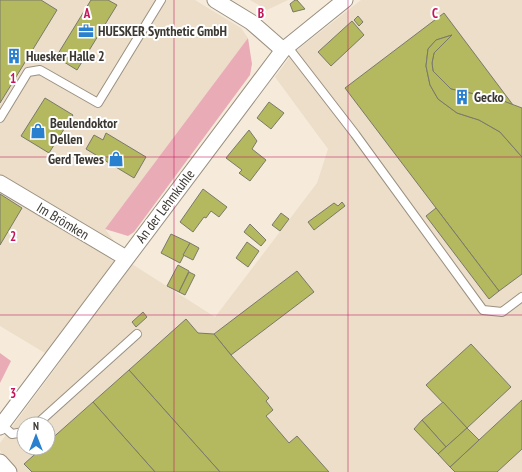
<svg xmlns="http://www.w3.org/2000/svg" width="522" height="472" font-family="'PT Sans Narrow',sans-serif">
<style>
.built{fill:#ecdec8;fill-rule:evenodd}
.green{fill:#e9acb7}
.building{fill:#b4b85f;stroke:#797a6a}
.lines{fill:none;stroke-linecap:round;stroke-linejoin:round}
.service-casing{stroke:#9a9082;stroke-width:10}
.minor-casing{stroke:#9a9082;stroke-width:17}
.service{stroke:#fff;stroke-width:8}
.minor{stroke:#fff;stroke-width:15}
.grid{fill:none;stroke:#c2185b;stroke-width:1;stroke-opacity:0.55}
.labels{text-anchor:middle;stroke-width:4;stroke-linejoin:round;paint-order:stroke}
.poi-label{font-size:14px;font-weight:bold;fill:#3c3832;stroke:#fff;text-anchor:start}
.street-label{font-size:14px;fill:#3c3832;stroke:#fff}
.grid-label{font-size:13px;text-anchor:middle;font-weight:bold;fill:#c2185b;stroke:#fff;stroke-width:4;stroke-linejoin:round;paint-order:stroke}
</style>
<rect width="100%" height="100%" fill="#f6ebdb"/>
<g class="built">
<path d="M 0,0 L 195,0 L 241,28 L 248,38 L 105,229 L 132,264 L 215,317 L 317,183 L 328,149 L 275,77 L 292,54 L 361,0 L 522,0 L 522,472 L 18,472 L 0,451 L 0,443 L 60,362 L 0,326 ZM 24,424 L 48,424 L 48,448 L 24,448 Z"/>
<polygon points="250,0 288,0 267,10"/>
</g>
<g class="green">
<polygon points="248,38 252,64 250,75 134,232 128,236 105,229"/>
<polygon points="0,353 11,361 0,383"/>
</g>
<g class="building">
<polygon points="0,0 41,0 57,10 0,103"/>
<polygon points="91,0 108,0 117,5 77,70 56,57"/>
<polygon points="295,0 297,0 305,9 293,12 290,4"/>
<polygon points="444,13 513,105 498,99 451,89 433,71 432,63 434,53 452,35 436,40 428,49 426,66 430,85 438,99 457,113 479,120 500,132 522,157 522,274 499,291 345,88"/>
<polygon points="358,16 363,22 359,26 354,20"/>
<polygon points="352,21 364,35 331,66 318,52"/>
<polygon points="452,35 434,53 432,63 433,71 451,89 498,99 522,108 522,157 500,132 479,120 457,113 438,99 430,85 426,66 428,49 436,40"/>
<polygon points="45,98 73,115 49,153 21,136"/>
<polygon points="269,102 284,113 271,129 257,118"/>
<polygon points="249,130 257,141 252,149 266,160 250,181 239,173 242,170 226,158"/>
<polygon points="106,133 146,157 134,178 86,149 94,135 103,140"/>
<polygon points="203,189 227,207 219,217 211,211 206,218 204,217 193,232 180,222"/>
<polygon points="0,194 22,208 0,245"/>
<polygon points="342,202 345,206 314,230 308,222 334,203 338,206"/>
<polygon points="436,208 499,291 489,299 426,216"/>
<polygon points="281,213 289,219 280,231 272,225"/>
<polygon points="250,224 266,240 261,246 244,232"/>
<polygon points="171,234 190,243 180,263 161,253"/>
<polygon points="247,242 259,251 248,267 236,258"/>
<polygon points="190,243 199,248 193,260 183,255"/>
<polygon points="178,265 189,271 179,292 167,286"/>
<polygon points="297,271 314,292 231,355 214,334"/>
<polygon points="189,272 195,275 185,295 179,292"/>
<polygon points="143,312 147,317 136,327 132,322"/>
<polygon points="186,319 198,333 214,334 231,355 269,398 266,401 273,410 266,416 289,443 297,436 329,472 220,472 129,370"/>
<polygon points="471,344 511,387 467,428 426,385"/>
<polygon points="129,370 220,472 155,472 93,402"/>
<polygon points="522,400 522,449 497,472 455,472 450,467"/>
<polygon points="93,402 155,472 32,472 24,464 42,448 48,448 48,442"/>
<polygon points="443,402 467,428 446,447 422,420"/>
<polygon points="422,420 446,447 438,454 414,429"/>
<polygon points="467,428 479,440 450,467 438,454"/>
</g>
<g class="lines">
<g class="service-casing">
<g id="service">
<polyline points="287,46 355,134 483,310 502,312 522,297"/>
<polyline points="0,118 28,72 40,70 98,103 161,0"/>
<polyline points="37,424 137,334"/>
<polyline points="2,425 12,434 24,432"/>
</g>
</g>
<g class="minor-casing">
<g id="minor">
<polyline points="215,0 251,22 283,50"/>
<polyline points="0,183 126,258"/>
<polyline points="0,427 283,50 345,0"/>
<polyline points="0,462 9,472"/>
</g>
</g>
<use href="#service" class="service"/>
<use href="#minor" class="minor"/>
</g>
<path class="grid" d="M 174,0 L 174,472M 348,0 L 348,472M 0,157 L 522,157M 0,315 L 522,315"/>
<defs>
<g id="office-bare" transform="scale(1.2)"><path d="M-6-3h4V-5.5h4V-3h4V5H-6ZM-1-4.5V-3h2v-1.5ZM-6 0V1H6V0Z" fill="#2880ce" stroke="#fff" stroke-width="2.5" paint-order="stroke"/></g>
<g id="building-bare" transform="scale(1.2)"><path d="M-4-6H4V6H1V3H-1V6H-4ZM-2.5-4.3h1.7v1.8h-1.7ZM.8-4.3h1.7v1.8H.8ZM-2.5-1h1.7V.8h-1.7ZM.8-1h1.7V.8H.8Z" fill="#2880ce" stroke="#fff" stroke-width="2.5" paint-order="stroke"/></g>
<g id="shop-bare" transform="scale(1.2)"><path d="M-5-2.5h2.3a2.7 3.5 0 0 1 5.4 0H5L5.5 6h-11ZM-1.5-2.5h3a1.5 2.3 0 0 0-3 0Z" fill="#2880ce" stroke="#fff" stroke-width="2.5" paint-order="stroke"/></g>
</defs>
<g fill-rule="evenodd">
<use href="#office-bare" x="86" y="31"/>
<use href="#building-bare" x="14" y="56"/>
<use href="#building-bare" x="462" y="97"/>
<use href="#shop-bare" x="38" y="131"/>
<use href="#shop-bare" x="116" y="159"/>
</g>
<g class="labels">
<g class="poi-label">
<text x="98" y="36">HUESKER Synthetic GmbH</text>
<text x="26" y="61">Huesker Halle 2</text>
<text x="474" y="102">Gecko</text>
<text x="50" y="128">Beulendoktor<tspan x="50" dy="16">Dellen</tspan></text>
<text x="104" y="164" text-anchor="end">Gerd Tewes</text>
</g>
<g class="street-label">
<text transform="translate(165 206) rotate(-53)" y="5">An der Lehmkuhle</text>
<text transform="translate(63 221) rotate(31)" y="5">Im Brömken</text>
</g>
</g>
<g class="grid-label">
<text x="87" y="18">A</text>
<text x="261" y="18">B</text>
<text x="435" y="18">C</text>
<text x="13" y="83">1</text>
<text x="13" y="241">2</text>
<text x="13" y="398">3</text>
</g>
<g transform="translate(36 436)"><circle r="19" fill="#ffffff" stroke="#b1afad"/>
<path d="M0-3L7 15L0 10L-7 15Z" fill="#2880ce"/>
<text y="-6" font-size="11" font-weight="bold" text-anchor="middle" fill="#3c3832">N</text>
</g>
</svg>
